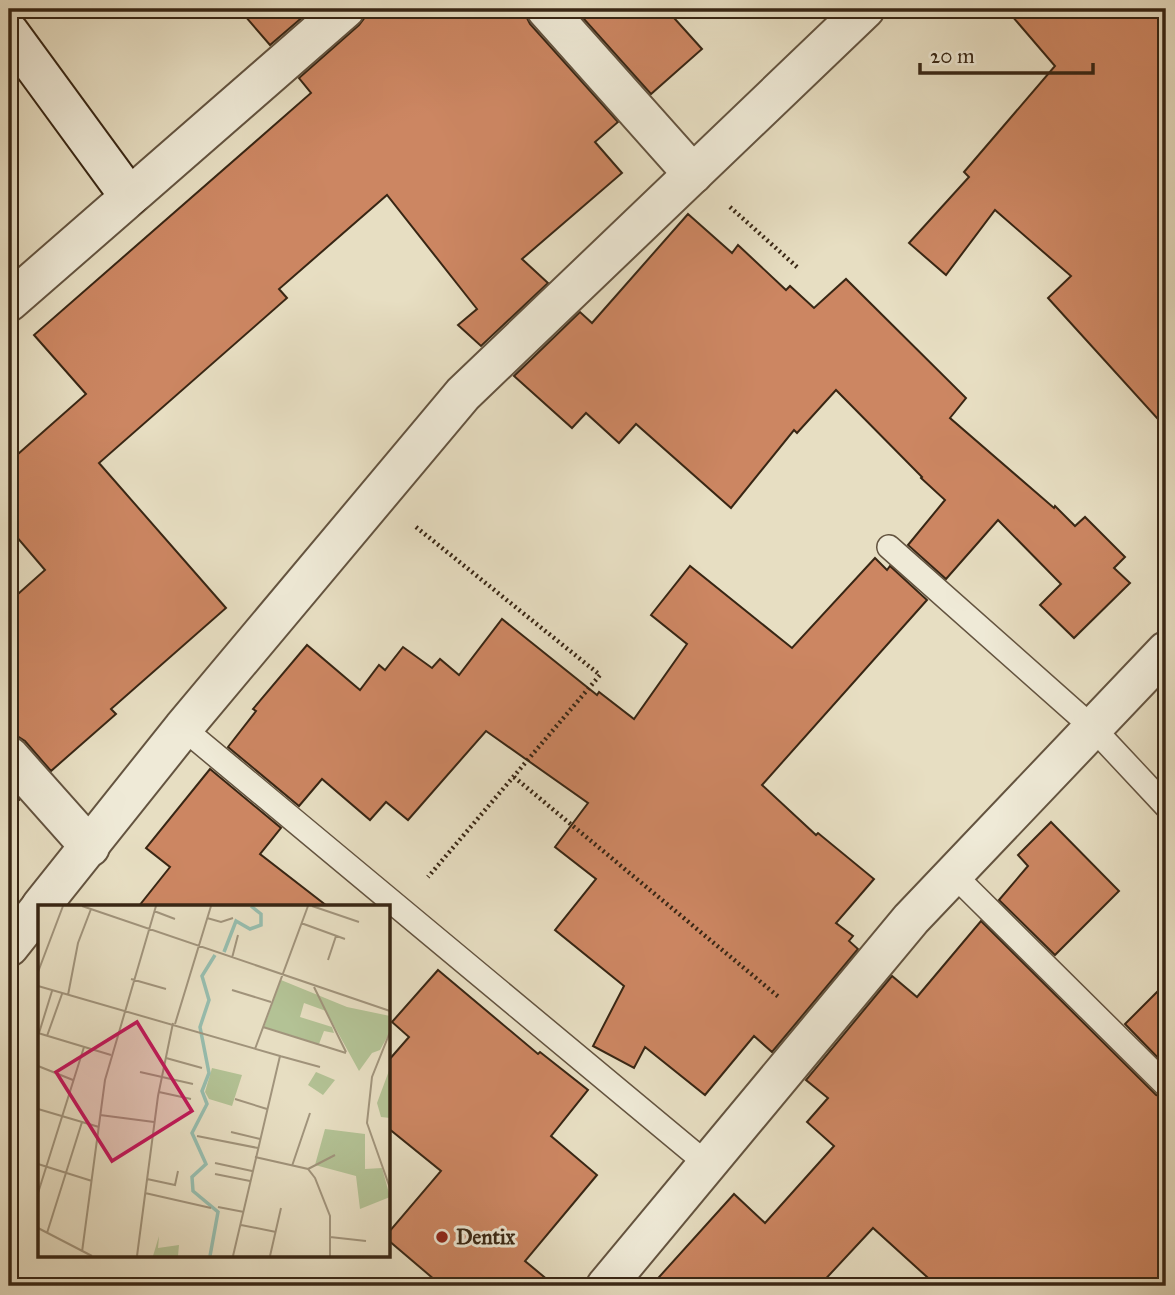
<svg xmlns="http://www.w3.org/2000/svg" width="1175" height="1295" font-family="'IM FELL Great Primer',serif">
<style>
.building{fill:#cc8662;stroke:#382614;stroke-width:2}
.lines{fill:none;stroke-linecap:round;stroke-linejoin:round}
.lane-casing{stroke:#645440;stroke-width:26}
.street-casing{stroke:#645440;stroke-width:42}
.secondary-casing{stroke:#382614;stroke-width:42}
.path{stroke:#382614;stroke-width:4.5;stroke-dasharray:2 3.5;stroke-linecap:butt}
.lane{stroke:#efead7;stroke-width:23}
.street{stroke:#efead7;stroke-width:38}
.secondary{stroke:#efead7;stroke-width:38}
.poi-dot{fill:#8f2418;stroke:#efead7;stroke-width:2.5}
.labels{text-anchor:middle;stroke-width:6;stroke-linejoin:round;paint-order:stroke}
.poi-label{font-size:21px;font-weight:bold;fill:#382614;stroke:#efead7;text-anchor:start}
.inset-river{fill:none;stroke:#97bdae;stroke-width:3.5}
.inset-road{fill:none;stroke:#a1947c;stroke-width:2}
.view{fill:#c2185b;fill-opacity:0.15;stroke:#c2185b;stroke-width:3.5}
.inset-edge{fill:none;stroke:#382614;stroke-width:3.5}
</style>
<rect width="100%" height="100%" fill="#e7dec2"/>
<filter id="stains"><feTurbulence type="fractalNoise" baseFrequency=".00286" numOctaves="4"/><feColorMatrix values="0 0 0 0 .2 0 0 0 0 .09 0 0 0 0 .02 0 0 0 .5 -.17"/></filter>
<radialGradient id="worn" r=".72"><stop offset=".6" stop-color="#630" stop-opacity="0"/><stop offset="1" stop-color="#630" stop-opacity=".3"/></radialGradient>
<g class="building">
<polygon points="239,9 312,9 270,45"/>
<polygon points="366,9 525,9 525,14 530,24 618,122 595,142 622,173 522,259 548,283 481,346 458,325 477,309 387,195 279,289 287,298 99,463 226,608 111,709 116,714 51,771 25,741 17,736 9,735 9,602 45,570 9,528 9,462 86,394 34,335 311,93 299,78 359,25 365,17"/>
<polygon points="575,9 666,9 702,49 651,94"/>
<polygon points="1006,9 1166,9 1166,428 1048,298 1071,276 995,210 946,275 909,243 969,177 964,172 1055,66"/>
<polygon points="688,214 732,253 738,245 786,290 790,286 814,308 846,279 966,398 950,418 1054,508 1055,506 1075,526 1085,517 1125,557 1114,568 1130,583 1074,638 1040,605 1061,584 998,520 946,579 908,545 945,500 921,478 922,477 836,390 797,433 794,430 731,508 636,424 619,443 586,413 572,428 514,376 580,312 592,323"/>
<polygon points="875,558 887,570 890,566 927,600 762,785 816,835 818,833 874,879 836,923 853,936 849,941 858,949 772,1052 754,1036 705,1095 645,1047 634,1068 593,1046 624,986 555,930 596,879 555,847 588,803 486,731 408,820 386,802 370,820 322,779 299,806 228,747 256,711 253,709 307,645 360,690 379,665 385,670 403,647 432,668 440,659 459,675 502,619 597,695 599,692 634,719 687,644 651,615 690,566 792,648"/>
<polygon points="210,769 281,828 260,854 327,906 139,906 170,867 146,848"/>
<polygon points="9,789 19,800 9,809"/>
<polygon points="1051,822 1119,891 1055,955 999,900 1028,866 1018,855"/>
<polygon points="981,921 1156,1095 1166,1099 1166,1286 937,1286 873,1228 819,1286 651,1286 734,1194 765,1223 834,1146 807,1122 828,1098 806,1080 892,976 917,997"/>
<polygon points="438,970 538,1054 540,1052 588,1090 551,1136 597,1175 525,1261 555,1286 442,1286 388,1240 388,1233 441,1171 388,1128 388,1061 409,1037 392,1022"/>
<polygon points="1166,983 1166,1066 1125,1024"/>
</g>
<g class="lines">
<g class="lane-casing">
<g id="lane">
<polyline points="889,547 1093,728 1166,806"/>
<polyline points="183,728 707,1164"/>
<polyline points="954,875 1166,1085"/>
</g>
</g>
<g class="street-casing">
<g id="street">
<polyline points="546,9 693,174"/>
<polyline points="9,302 345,9"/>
<polyline points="9,756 90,847"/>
<polyline points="41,906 183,728 463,394 865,9"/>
<polyline points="9,947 40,908"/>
<polyline points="606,1286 911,919 1166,651"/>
</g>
</g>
<g class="secondary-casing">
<polyline id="secondary" points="9,32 129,196"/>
</g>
<g class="path">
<polyline points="730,207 797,267"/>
<polyline points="416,527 600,675 428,877"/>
<polyline points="514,777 780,998"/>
</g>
<use href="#lane" class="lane"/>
<use href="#street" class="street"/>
<use href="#secondary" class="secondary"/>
</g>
<circle class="poi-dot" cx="442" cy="1237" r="7"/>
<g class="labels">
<g class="poi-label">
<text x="456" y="1244">Dentix</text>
</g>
</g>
<g transform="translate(38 905)">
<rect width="352" height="352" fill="#e7dec2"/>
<path d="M 243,75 L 309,102 L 352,111 L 352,127 L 342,145 L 334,148 L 321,166 L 288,106 L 266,98 L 262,112 L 294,122 L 296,128 L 286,126 L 281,139 L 226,122 ZM 174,163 L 204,170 L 194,201 L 171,194 L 167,187 ZM 352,163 L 352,213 L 343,212 L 339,198 ZM 278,167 L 297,175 L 285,190 L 270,180 ZM 287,224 L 327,229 L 327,264 L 344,263 L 352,292 L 322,304 L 318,271 L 277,260 ZM 121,331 L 120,343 L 141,340 L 140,351 L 115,351 Z" fill="#b3c295"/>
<path class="inset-river" d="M 186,47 L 198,16 L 212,24 L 223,20 L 223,9 L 213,1M 172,351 L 180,307 L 155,286 L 154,272 L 168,259 L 154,228 L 169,199 L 164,186 L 171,168 L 162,122 L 171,95 L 164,71 L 177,50"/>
<path class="inset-road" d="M 44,1 L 352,106M 274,1 L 321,17M 116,6 L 137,14M 169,13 L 183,17 L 195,13M 263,18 L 307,34M 194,53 L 200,30M 290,55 L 298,31M 0,67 L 25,1M 93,74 L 128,84M 0,81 L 242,151 L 195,351M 276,82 L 308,147M 194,85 L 233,97M 30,90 L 40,38 L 53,4M 137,119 L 173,1M 225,122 L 308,148M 352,127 L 334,172 L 329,218 L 352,283M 0,128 L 73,150M 1,128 L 14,86M 9,131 L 24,89M 217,144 L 270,1M 242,151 L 282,162M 128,153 L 164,163M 0,161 L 35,175M 102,167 L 155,179M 121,187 L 153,194M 197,194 L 229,204M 0,204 L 61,222M 62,210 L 116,217M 193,227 L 222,234M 159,231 L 220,243M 217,252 L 270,264 L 277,273 L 292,311 L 292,351M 177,258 L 214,266M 0,259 L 54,276M 254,261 L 272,208M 270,264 L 297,250M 177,269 L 212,276M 109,274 L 137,280 L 140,266M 0,288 L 46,142M 107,288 L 173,303M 180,302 L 206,307M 203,320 L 238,327M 0,323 L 54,351M 9,328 L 44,217M 292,332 L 328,336M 44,347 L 67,175 L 118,1M 99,351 L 120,191 L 135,118M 232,351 L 243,303"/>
<path class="view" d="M 99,117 L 154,206 L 74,256 L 18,167 Z"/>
<rect width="352" height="352" class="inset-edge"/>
</g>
<rect width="1175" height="1295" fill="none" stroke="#e7dec2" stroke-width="35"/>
<rect x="10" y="10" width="1154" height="1274" fill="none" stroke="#382614" stroke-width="3.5"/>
<rect x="18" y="18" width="1140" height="1260" fill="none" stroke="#382614" stroke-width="2"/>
<path d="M920 63v10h173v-10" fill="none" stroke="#382614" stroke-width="3.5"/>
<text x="930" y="63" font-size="21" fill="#382614" stroke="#efead7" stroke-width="5" paint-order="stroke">20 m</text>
<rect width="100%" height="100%" filter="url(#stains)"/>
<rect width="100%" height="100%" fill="url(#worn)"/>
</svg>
